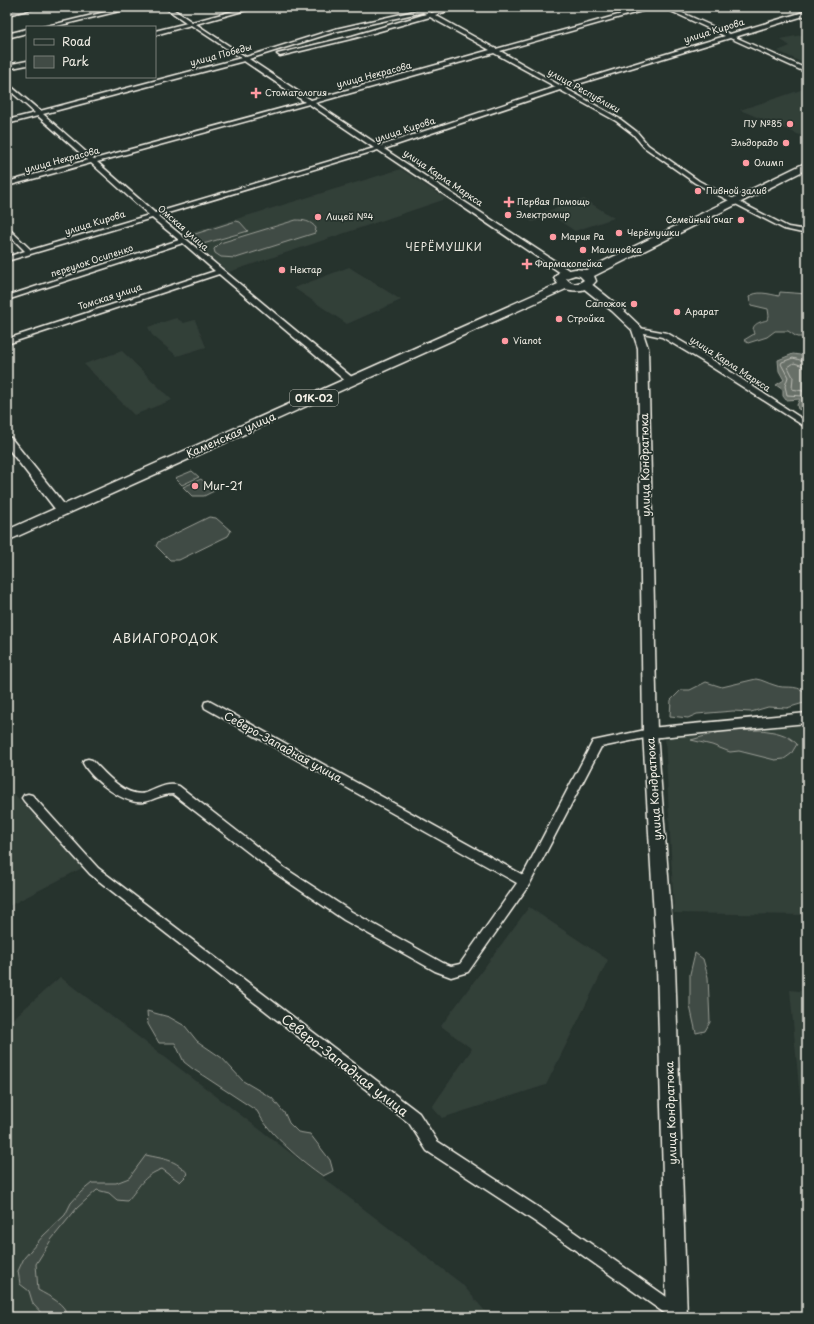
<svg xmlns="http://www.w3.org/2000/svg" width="814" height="1324" font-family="'Playpen Sans',sans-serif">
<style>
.built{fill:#333f39}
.green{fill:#414b45;stroke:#9a9e96}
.water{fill:#676f68;stroke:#9fa39b}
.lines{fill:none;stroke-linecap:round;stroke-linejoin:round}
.shore{stroke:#bcbdb5;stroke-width:1}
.minor-casing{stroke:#f4f1e8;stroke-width:3}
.tertiary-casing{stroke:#f4f1e8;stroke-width:3}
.secondary-casing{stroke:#f4f1e8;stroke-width:3}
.primary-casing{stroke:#f4f1e8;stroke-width:3}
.minor{fill:#26332d;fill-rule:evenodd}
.tertiary{fill:#26332d;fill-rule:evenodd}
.secondary{fill:#26332d;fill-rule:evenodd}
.primary{fill:#26332d;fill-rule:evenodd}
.poi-dot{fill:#ff9aa2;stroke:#26332d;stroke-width:1.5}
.labels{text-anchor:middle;stroke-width:3.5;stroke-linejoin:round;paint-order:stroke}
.far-street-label{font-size:9px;fill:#f4f1e8;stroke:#26332d}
.far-poi-label{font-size:9px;fill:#f4f1e8;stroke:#26332d;text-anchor:start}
.far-neighbourhood-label{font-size:10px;letter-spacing:1px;fill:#f4f1e8;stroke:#26332d}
.shield{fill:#26332d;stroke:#b6b8b0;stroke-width:1}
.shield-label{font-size:10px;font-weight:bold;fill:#f4f1e8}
.street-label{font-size:11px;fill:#f4f1e8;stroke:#26332d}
.poi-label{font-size:11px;fill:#f4f1e8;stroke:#26332d;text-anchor:start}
.neighbourhood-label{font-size:12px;letter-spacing:1px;fill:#f4f1e8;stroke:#26332d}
.near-street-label{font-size:13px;fill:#f4f1e8;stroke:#26332d}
</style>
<rect width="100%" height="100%" fill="#26332d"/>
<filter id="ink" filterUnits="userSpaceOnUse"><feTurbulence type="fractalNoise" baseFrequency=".025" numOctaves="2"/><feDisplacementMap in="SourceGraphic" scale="8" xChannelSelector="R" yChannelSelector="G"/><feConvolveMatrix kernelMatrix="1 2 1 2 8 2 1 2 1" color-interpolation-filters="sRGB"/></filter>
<g filter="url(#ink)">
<g class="built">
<polygon points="807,34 807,65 778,51 790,46 780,39"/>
<polygon points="807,88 807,138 740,110"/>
<polygon points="401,169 446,199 229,272 184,235"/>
<polygon points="584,199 614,218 575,231 552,216 532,222 526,218"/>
<polygon points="349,267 401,300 347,324 294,288"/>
<polygon points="176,318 184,323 195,320 206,347 177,356 152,335 148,327"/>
<polygon points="122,351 172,400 134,415 84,364"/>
<polygon points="807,725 807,915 674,913 665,736"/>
<polygon points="14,794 84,867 7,907 7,798"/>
<polygon points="529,907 608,960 546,1085 442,1118 432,1107 472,1049 441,1026"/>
<polygon points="60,977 462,1284 490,1317 7,1317 7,1024"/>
<polygon points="790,990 807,992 807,1119 802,1119"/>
</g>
<g class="green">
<path d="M 296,220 C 303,220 311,221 316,228 L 315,233 L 236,258 L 221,257 L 215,253 L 214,249 L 220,243 Z"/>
<polygon points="236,221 240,222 248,231 203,244 192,235"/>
<path d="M 780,292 L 807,294 L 807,337 L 797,337 L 788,331 L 775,331 L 767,337 L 748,343 L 744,340 L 754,334 C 750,324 760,322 767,320 L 769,316 L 768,309 L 751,305 L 749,297 C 756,290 769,294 779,296 Z"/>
<polygon points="192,471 199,477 182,485 175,478"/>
<polygon points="201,479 214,491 204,496 192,496 183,487"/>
<polygon points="209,517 216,518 231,531 228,536 179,560 170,560 156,546 158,542"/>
<path d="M 756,679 C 763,680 767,683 774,685 C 786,690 793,683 807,693 L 807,702 L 787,708 L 768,707 L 751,712 L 733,711 L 697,714 L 688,718 L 670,716 L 671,700 L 681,690 L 690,690 L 706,682 L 722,687 Z"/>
<path d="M 761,730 C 775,732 786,733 797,744 L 791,754 L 784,759 L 775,760 L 739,751 L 730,752 L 712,745 L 691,740 L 723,731 Z"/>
<polygon points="695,953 703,959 708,977 710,1022 705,1031 696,1033 690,1006 690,974"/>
<path d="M 147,1011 L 169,1017 L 185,1026 L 197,1041 L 222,1058 L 243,1081 L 272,1098 L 285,1114 L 289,1123 L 298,1132 L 310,1134 L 330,1160 L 333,1171 L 323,1176 C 301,1161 269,1134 257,1111 L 193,1069 L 184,1062 L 175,1043 L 159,1043 L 148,1024 Z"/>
<path d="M 146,1155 C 163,1159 176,1159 188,1174 L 180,1182 L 162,1169 C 141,1177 141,1186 127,1201 L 117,1200 L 109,1193 L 97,1190 L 77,1208 L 51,1240 L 36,1264 L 38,1290 C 50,1297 65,1303 68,1317 L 45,1317 L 33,1304 L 29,1291 L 20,1284 L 18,1271 L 24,1258 L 43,1236 L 65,1215 L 71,1203 L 81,1192 L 92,1183 L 116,1183 L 129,1178 Z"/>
</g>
<polygon class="water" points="793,354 800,355 807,359 807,412 798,409 797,405 800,399 786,400 783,396 783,390 776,385 784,380 779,371 778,360"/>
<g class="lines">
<g class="shore">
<polyline points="807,362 793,358 782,362 781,364 788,377 785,386 787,395 802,396 804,400 803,406 807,408"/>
<polyline points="807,367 794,363 788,367 793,377 792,389 803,391 807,394"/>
</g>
<g class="minor-casing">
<g id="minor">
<polygon points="29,7 40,7 7,15 7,11"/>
<polygon points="126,7 136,7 53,27 43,27"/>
<path d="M 164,7 L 170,7 L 192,22 L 248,7 L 257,7 L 196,24 L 246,57 L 335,29 L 419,10 L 414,7 L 421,7 L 424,9 L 443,7 L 428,11 L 431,13 L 452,7 L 461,7 L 435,15 L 496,49 L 647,7 L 656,7 L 500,51 L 561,86 L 725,36 L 662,7 L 669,7 L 730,34 L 807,11 L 807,15 L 735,37 L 807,69 L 807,73 L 730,38 L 565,88 L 620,119 L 637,132 L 648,145 L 699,181 L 788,227 L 807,230 L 807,234 L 784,229 L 695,183 L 644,147 L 633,134 L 616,121 L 560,90 L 384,149 L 570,271 L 570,275 L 564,275 L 378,150 L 158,216 L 354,379 L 354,383 L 348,383 L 219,274 L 7,344 L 7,339 L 215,271 L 183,243 L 7,300 L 7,296 L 179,240 L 152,218 L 7,261 L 7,257 L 25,251 L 7,233 L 7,227 L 31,250 L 149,215 L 91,163 L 7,186 L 7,182 L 88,160 L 38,116 L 7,124 L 7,120 L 35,113 L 7,88 L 7,83 L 40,111 L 241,58 L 191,25 L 155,35 L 155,31 L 187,23 ZM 423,12 L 426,14 L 352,36 L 277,54 L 280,56 L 355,38 L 430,17 L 490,50 L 311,100 L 249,59 L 338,31 ZM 494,53 L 556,87 L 380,146 L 315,103 ZM 244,61 L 305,102 L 94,159 L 43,114 ZM 309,104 L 374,148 L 155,213 L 97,162 Z"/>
<polygon points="27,29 27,33 7,38 7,34"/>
<polygon points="27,61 27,65 7,69 7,65"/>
<polygon points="634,327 667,333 708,357 807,422 807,428 702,361 662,337 634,331"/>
<path d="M 209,701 L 523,875 L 593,741 L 650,729 L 654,730 L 655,733 L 654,736 L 650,737 L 601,747 L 529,885 L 468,972 L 451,977 L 435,971 L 344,920 L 275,873 L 173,794 C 161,794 155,800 143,802 C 124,805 91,779 83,763 L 84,760 L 88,759 L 92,760 C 104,772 126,799 146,793 C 157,789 167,782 179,786 L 283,867 L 352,912 L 443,963 L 451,966 L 460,964 L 517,883 L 205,708 L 204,705 L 205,702 Z"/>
<polygon points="28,794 32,795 98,868 419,1113 437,1141 544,1211 681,1307 683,1312 681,1317 670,1317 534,1221 427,1151 409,1123 90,874 24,801 22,798 24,795"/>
</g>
</g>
<g class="tertiary-casing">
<g id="tertiary">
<polygon points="7,437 11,438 67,508 69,511 67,514 59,514 7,447"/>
<polygon points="807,713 807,723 650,738 645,737 643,733 645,729 650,728"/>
</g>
</g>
<g class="secondary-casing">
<polygon id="secondary" points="586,282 590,283 620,307 641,327 648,348 657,733 675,966 687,1317 667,1317 657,966 643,733 638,348 632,330 612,311 582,287 581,285"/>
</g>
<g class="primary-casing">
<path id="primary" d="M 807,162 L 807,169 L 594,276 L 596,281 C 588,291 577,292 566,289 L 7,541 L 7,530 L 558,284 L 554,278 L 559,272 L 575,269 L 586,270 ZM 575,275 L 580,276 L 584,280 C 578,285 571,285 566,278 Z"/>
</g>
<use href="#minor" class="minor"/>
<use href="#tertiary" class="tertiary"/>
<use href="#secondary" class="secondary"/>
<use href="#primary" class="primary"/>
</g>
</g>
<g class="poi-dot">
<path d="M254 87h4v4h4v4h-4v4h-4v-4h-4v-4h4z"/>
<circle cx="790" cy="124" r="4"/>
<circle cx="786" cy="143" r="4"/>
<circle cx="746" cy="163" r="4"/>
<circle cx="698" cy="191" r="4"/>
<path d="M507 196h4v4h4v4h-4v4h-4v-4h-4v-4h4z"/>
<circle cx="508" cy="215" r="4"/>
<circle cx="318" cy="217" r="4"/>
<circle cx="741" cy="220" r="4"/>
<circle cx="619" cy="233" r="4"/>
<circle cx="553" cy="237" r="4"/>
<circle cx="583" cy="250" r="4"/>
<path d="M525 258h4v4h4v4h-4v4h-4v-4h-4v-4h4z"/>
<circle cx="282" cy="270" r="4"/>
<circle cx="634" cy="304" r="4"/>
<circle cx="677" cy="312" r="4"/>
<circle cx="559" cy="319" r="4"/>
<circle cx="505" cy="341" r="4"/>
<circle cx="195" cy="486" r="4"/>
</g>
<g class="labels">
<g class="far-street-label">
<text transform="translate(714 31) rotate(-17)" y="3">улица Кирова</text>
<text transform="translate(221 55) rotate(-15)" y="3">улица Победы</text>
<text transform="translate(374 75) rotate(-15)" y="3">улица Некрасова</text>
<text transform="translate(584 91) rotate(29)" y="3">улица Республики</text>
<text transform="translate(405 130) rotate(-18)" y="3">улица Кирова</text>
<text transform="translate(62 160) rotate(-15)" y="3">улица Некрасова</text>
<text transform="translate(443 178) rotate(34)" y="3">улица Карла Маркса</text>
<text transform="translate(95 223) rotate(-17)" y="3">улица Кирова</text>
<text transform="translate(183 228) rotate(41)" y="3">Омская улица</text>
<text transform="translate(92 261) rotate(-18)" y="3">переулок Осипенко</text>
<text transform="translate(110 297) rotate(-18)" y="3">Томская улица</text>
<text transform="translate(730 364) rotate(33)" y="3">улица Карла Маркса</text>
</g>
<g class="far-poi-label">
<text x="265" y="96">Стоматология</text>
<text x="782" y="127" text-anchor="end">ПУ №85</text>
<text x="778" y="146" text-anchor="end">Эльдорадо</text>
<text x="754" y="166">Олимп</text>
<text x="706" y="194">Пивной залив</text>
<text x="517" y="205">Первая Помощь</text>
<text x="516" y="218">Электромир</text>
<text x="326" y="220">Лицей №4</text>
<text x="733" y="223" text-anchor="end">Семейный очаг</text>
<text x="627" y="236">Черёмушки</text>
<text x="561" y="240">Мария Ра</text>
<text x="591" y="253">Малиновка</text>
<text x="535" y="267">Фармакопейка</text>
<text x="290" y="273">Нектар</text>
<text x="626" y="307" text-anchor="end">Сапожок</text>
<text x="685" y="315">Арарат</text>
<text x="567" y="322">Стройка</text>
<text x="513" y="344">Vianot</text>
</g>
<g class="far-neighbourhood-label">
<text x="444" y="251">ЧЕРЁМУШКИ</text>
</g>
<rect class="shield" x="290" y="390" width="48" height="16" rx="3"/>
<g class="shield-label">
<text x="314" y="402">01К-02</text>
</g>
<g class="street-label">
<text transform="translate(231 435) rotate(-24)" y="4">Каменская улица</text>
<text transform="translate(645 465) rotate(-91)" y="4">улица Кондратюка</text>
<text transform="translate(283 747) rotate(29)" y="4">Северо-Западная улица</text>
<text transform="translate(654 789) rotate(-94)" y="4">улица Кондратюка</text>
<text transform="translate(671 1113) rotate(-92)" y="4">улица Кондратюка</text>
</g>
<g class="poi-label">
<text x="203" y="490">Миг-21</text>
</g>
<g class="neighbourhood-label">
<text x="166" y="643">АВИАГОРОДОК</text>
</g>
<g class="near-street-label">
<text transform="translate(345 1065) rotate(38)" y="5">Северо-Западная улица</text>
</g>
</g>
<rect width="814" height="1324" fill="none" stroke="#26332d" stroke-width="24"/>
<rect x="12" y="12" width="790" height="1300" fill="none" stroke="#f4f1e8" stroke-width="1.5" filter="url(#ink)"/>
<rect x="26" y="26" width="130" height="52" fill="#26332d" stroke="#787f78"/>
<rect x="34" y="39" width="20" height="6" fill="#26332d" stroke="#787f78"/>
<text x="62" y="46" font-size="12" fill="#f4f1e8">Road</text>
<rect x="34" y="56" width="20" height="12" fill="#414b45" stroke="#787f78"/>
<text x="62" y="66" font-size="12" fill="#f4f1e8">Park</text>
</svg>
